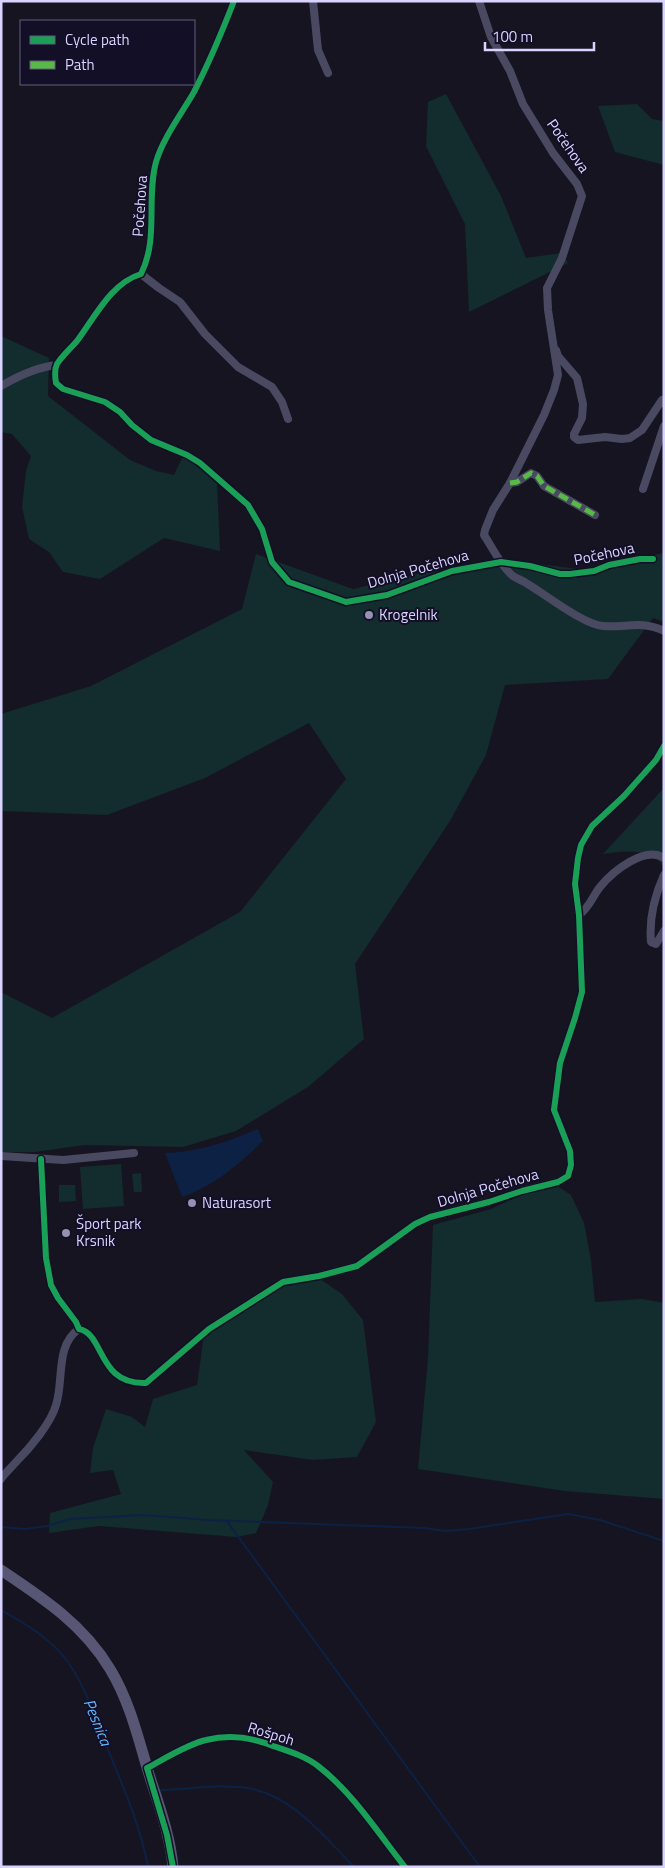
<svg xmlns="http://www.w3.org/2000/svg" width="665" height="1868" font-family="'Titillium Web',sans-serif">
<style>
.green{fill:#132c2d}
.water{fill:#0d2144}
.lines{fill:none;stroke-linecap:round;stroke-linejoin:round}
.stream{stroke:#0d2144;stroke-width:2}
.minor{stroke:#4a4962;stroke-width:8}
.secondary{stroke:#575674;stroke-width:11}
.quiet{stroke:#58b947;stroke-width:5;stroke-dasharray:10 5;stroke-linecap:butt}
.cycleway-casing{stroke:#130f26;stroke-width:9}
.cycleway{stroke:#1a9f57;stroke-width:6}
.poi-dot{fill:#9591b1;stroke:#130f26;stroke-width:2}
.labels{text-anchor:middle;stroke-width:4;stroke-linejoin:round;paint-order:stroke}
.street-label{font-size:15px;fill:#d9d4ff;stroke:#130f26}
.poi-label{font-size:15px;fill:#d9d4ff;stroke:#130f26;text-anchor:start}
.water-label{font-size:16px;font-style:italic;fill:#62b6ff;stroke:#130f26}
</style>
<rect width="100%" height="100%" fill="#161421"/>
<g class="green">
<polygon points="446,94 501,196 526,258 561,253 568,263 469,312 465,224 426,146 428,102"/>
<polygon points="637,104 652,119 664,121 664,165 615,152 598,106"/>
<polygon points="1,336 49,358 48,396 130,460 156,471 174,475 183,456 201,468 217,482 220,551 164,538 100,579 63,572 49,552 29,539 22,507 26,471 31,456 12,434 1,432"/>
<polygon points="664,553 664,622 653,618 608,679 505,685 486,755 450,821 355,964 364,1039 308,1087 236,1131 183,1147 84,1145 35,1152 1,1152 1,992 52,1018 240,912 346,779 309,723 205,778 107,815 1,811 1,714 91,686 242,609 256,554 353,589 421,573 515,561 578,569"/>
<path d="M 662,790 L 664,790 L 664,867 C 651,847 624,851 603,854 Z"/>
<polygon points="121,1164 124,1206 83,1209 80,1167"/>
<polygon points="141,1173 142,1192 134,1192 132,1174"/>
<polygon points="59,1185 75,1185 76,1201 59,1202"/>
<polygon points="559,1187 571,1195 584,1223 591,1260 595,1302 642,1299 664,1303 664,1499 565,1491 418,1469 428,1358 433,1225 491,1209 523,1194"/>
<polygon points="320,1279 342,1294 363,1320 376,1422 357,1457 313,1460 244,1450 273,1482 268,1505 256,1533 236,1537 99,1526 49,1533 50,1513 121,1494 113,1470 90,1473 93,1448 106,1409 132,1417 145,1427 153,1399 197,1385 204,1335 284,1285"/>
</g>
<path class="water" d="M 258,1129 L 263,1141 C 239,1164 214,1186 182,1197 L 165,1153 C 198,1152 228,1142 258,1129 Z"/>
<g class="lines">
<g class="stream">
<polyline points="226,1520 480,1867"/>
<polyline points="1,1527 25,1529 47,1526 70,1519 143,1515 208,1520 425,1528 445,1531 469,1529 568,1514 600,1520 664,1541"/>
<path d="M 1,1610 C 24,1623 48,1637 65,1658 C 84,1683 93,1712 104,1740 C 121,1782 140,1823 148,1867"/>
<path d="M 161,1790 C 188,1789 220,1784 247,1788 C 292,1795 324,1836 354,1867"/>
</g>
<g class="minor">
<path d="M 234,1 C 222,32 209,63 194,92 C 182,113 163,138 156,162 C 146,199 159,238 141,274 C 111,283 95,317 77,341 C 71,348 62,356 57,364 C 54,370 55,377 56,383 L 63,389 L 105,402 L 120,412 L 132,425 L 151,440 L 187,455 L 200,463 L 248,505 L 262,529 L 272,562 L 289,582 L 346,602 L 387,595 L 452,571 L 501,562 L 530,566 L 560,574 L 570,574 L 594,571 L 609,565 L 640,559 L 653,559"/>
<polyline points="313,1 318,50 328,73"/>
<path d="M 479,1 L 491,37 L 510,71 L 523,104 L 553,153 L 577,184 L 582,196 L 562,258 L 547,288 L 548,310 L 558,375 L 554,390 L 544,415 L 510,483 L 493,510 L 485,530 L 484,535 C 492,547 502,568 513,576 C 517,579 522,580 526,583 C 545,594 584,625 603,626 C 626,628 641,620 664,631"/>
<polyline points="141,274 159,288 180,302 205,334 238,367 272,387 282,402 288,419"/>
<polyline points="556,350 558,356 577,378 583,404 582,418 574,434 574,437 578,440 605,437 622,439 630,438 642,430 662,400 664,403"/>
<path d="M 1,386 C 18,376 37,367 57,365"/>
<polyline points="510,483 517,482 531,473 537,476 544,486 595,515"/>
<polyline points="643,489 664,426"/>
<path d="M 664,875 C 655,895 649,920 651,942 L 656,944 L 664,931"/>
<path d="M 579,915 C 590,907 592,897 600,887 C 612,872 645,845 664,858"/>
<polyline points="1,1156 63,1160 134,1153"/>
<path d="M 41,1159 L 46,1258 L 51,1285 L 58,1298 L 76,1322 L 79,1329 C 105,1334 97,1385 146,1383 L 209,1329 L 283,1282 L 319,1276 L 357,1266 L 415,1224 L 430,1217 L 489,1202 L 522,1191 L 558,1182 L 568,1176 L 571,1165 L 570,1151 L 554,1110 L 560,1063 L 575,1018 L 582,992 L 579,915 L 575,884 L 578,858 L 581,845 L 592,826 L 624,796 L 656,760 L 664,746"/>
<path d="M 1,1479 C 6,1472 11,1468 16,1462 C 30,1448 51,1423 56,1405 C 64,1381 55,1345 79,1329"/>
<path d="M 147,1768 C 164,1759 188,1744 206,1740 C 229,1734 251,1737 273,1746 C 288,1751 305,1756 318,1766 C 353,1793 378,1833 405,1867"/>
</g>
<path class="secondary" d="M 1,1570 C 43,1598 84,1625 110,1669 C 129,1700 138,1737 148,1771 C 158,1803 170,1834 173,1867"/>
<polyline class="quiet" points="510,483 517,482 531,473 537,476 544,486 595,515"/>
<g class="cycleway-casing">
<g id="cycleway">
<path d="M 234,1 C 222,32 209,63 194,92 C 182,113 163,138 156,162 C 146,199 159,238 141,274 C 111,283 95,317 77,341 C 71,348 62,356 57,364 C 54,370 55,377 56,383 L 63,389 L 105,402 L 120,412 L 132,425 L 151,440 L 187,455 L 200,463 L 248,505 L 262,529 L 272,562 L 289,582 L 346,602 L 387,595 L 452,571 L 501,562 L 530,566 L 560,574 L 570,574 L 594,571 L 609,565 L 640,559 L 653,559"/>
<path d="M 41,1159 L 46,1258 L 51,1285 L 58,1298 L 76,1322 L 79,1329 C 105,1334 97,1385 146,1383 L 209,1329 L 283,1282 L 319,1276 L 357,1266 L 415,1224 L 430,1217 L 489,1202 L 522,1191 L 558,1182 L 568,1176 L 571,1165 L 570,1151 L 554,1110 L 560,1063 L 575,1018 L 582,992 L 579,915 L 575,884 L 578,858 L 581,845 L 592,826 L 624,796 L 656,760 L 664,746"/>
<path d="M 173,1867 L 167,1835 L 147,1768 C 164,1759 188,1744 206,1740 C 229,1734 251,1737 273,1746 C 288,1751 305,1756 318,1766 C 353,1793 378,1833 405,1867"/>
</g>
</g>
<use href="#cycleway" class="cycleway"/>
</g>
<g class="poi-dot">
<circle cx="369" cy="615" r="5"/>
<circle cx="192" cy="1203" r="5"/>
<circle cx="66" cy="1233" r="5"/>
</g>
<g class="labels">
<g class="street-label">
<text transform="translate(568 146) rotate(55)" y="5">Počehova</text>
<text transform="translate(140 206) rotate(-86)" y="5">Počehova</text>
<text transform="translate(604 554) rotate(-12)" y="5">Počehova</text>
<text transform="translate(418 569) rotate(-16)" y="5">Dolnja Počehova</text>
<text transform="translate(488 1188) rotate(-16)" y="5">Dolnja Počehova</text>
<text transform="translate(271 1734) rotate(17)" y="5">Rošpoh</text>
</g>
<g class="poi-label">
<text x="379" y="620">Krogelnik</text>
<text x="202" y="1208">Naturasort</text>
<text x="76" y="1229">Šport park<tspan x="76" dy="17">Krsnik</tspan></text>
</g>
<g class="water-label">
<text transform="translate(98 1722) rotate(68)" y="6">Pesnica</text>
</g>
</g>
<rect width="665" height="1868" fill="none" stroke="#d9d4ff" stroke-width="5"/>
<rect x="20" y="20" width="175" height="65" fill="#130f26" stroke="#625e7d"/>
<rect x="30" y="36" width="25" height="8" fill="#1a9f57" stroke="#625e7d"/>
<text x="65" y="45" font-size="15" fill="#d9d4ff">Cycle path</text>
<rect x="30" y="61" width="25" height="8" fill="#58b947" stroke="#625e7d"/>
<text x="65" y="70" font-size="15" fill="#d9d4ff">Path</text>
<path d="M485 42v8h109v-8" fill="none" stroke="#d9d4ff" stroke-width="2.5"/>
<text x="492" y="42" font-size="15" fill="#d9d4ff" stroke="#130f26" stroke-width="4" paint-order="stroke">100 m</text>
</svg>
